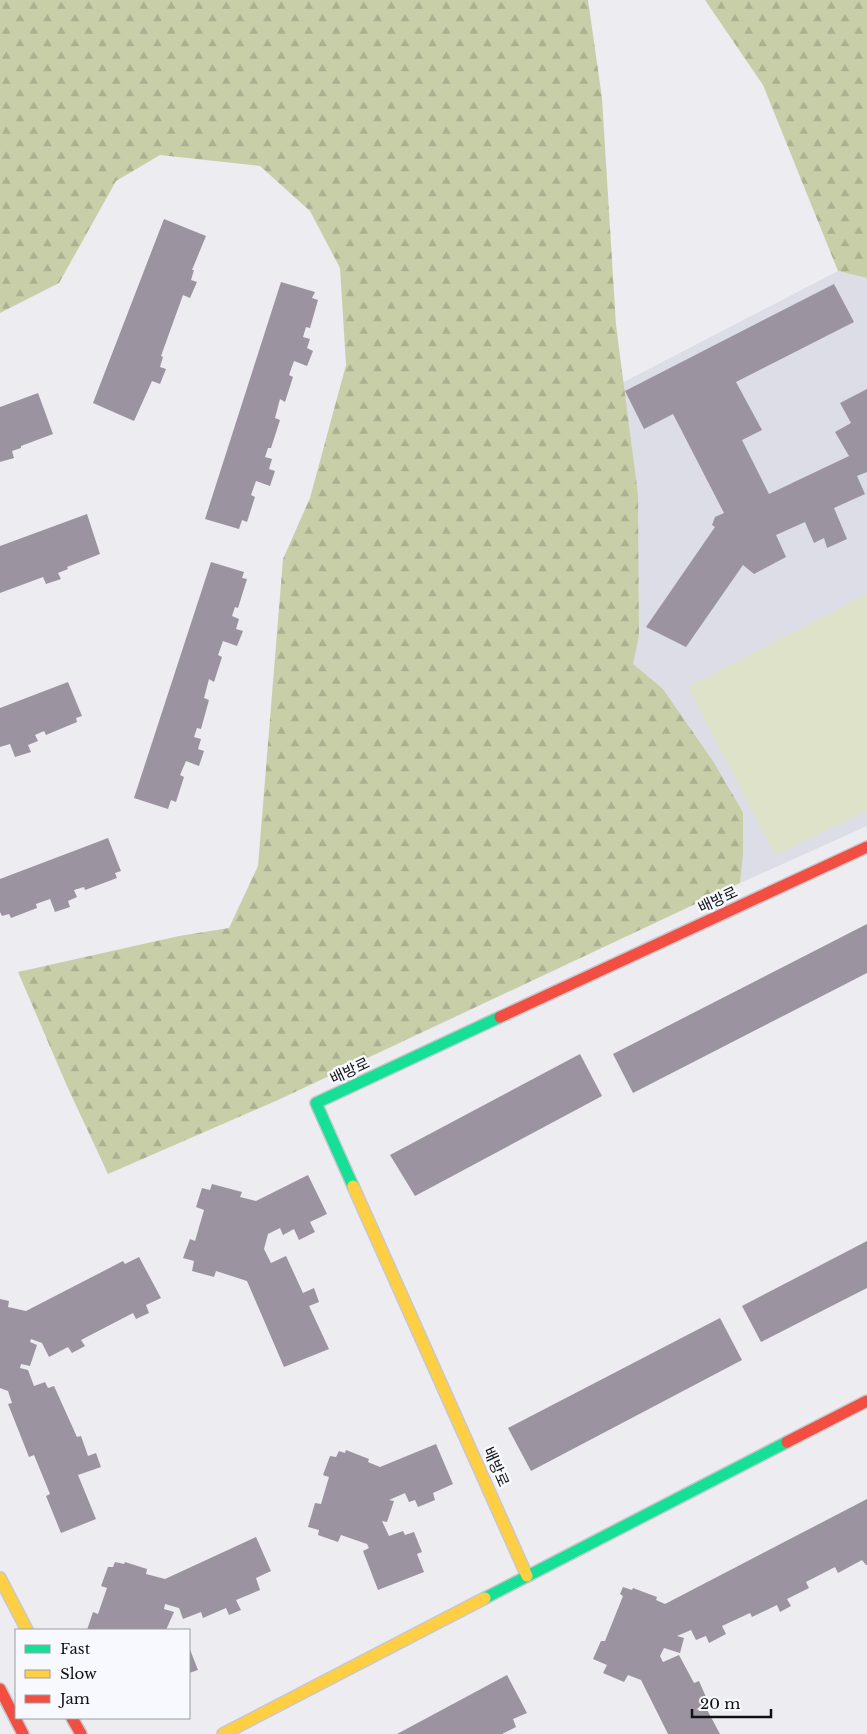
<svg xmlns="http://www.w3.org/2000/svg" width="867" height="1734" font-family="'Libre Baskerville','Noto Sans KR',serif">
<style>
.built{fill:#dcdde6}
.forest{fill:url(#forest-firs)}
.pitch{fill:#dde2c9}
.building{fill:#9b94a0}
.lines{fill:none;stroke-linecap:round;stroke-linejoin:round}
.fast-casing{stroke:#c8c8cc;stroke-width:14}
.slow-casing{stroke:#c8c8cc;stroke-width:14}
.jam-casing{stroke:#c8c8cc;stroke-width:14}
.fast{stroke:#16e098;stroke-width:11}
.slow{stroke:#ffcf43;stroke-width:11}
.jam{stroke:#f24e42;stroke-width:11}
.labels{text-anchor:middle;stroke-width:5;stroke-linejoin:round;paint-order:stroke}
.street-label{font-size:15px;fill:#111114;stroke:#f8f9fe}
</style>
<defs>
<pattern id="forest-firs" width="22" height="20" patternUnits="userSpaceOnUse" patternTransform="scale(1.25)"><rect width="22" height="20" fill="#c8cfa8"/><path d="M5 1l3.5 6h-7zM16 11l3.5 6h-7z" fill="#abb190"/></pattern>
</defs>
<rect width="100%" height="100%" fill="#ececf1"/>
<polygon class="built" points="838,271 867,278 867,826 740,883 743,856 743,812 713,761 663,689 632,665 639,636 638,494 622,383"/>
<g class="forest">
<polygon points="0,0 588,0 602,98 616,325 638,494 639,636 633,664 663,689 713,761 743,812 743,856 740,883 278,1100 108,1174 67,1086 18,972 179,936 229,928 258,866 283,559 310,498 346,365 340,268 310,211 260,166 160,155 116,181 59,283 0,313"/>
<polygon points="705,0 867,0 867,278 838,271 763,85"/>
</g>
<polygon class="pitch" points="867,594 867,811 775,855 688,687"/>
<g class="building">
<polygon points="164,219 206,236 192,270 194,270 191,280 197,282 190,298 183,295 161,356 163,357 160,367 166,369 160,384 152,381 134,421 93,403"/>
<polygon points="281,282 315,292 312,298 318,300 310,328 306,327 303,337 310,339 307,348 313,351 307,366 294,361 289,375 293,377 285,402 280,399 275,418 280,420 271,448 268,448 265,457 272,459 269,469 275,471 270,486 256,481 251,495 255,497 247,522 242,520 239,529 205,519"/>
<polygon points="834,284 854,322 736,382 762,430 742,440 769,494 849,456 835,432 851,423 840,403 867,389 867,472 857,476 865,494 834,508 847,539 827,548 824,538 814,543 805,522 776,535 786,557 754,574 743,565 686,647 646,627 715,527 712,525 715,517 724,513 673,414 644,429 625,391"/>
<polygon points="38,393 53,434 21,446 21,448 12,451 14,458 0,462 0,407"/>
<polygon points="87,514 100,554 67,567 68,569 58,573 61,579 46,584 43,577 0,593 0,546"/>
<polygon points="211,562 244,572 242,578 247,579 238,608 235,607 232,616 239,619 236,629 243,631 237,646 223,641 218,655 222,657 214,682 209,679 204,698 209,700 201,729 197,728 194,737 201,739 198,749 204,751 199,766 186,761 180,775 184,777 176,802 171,800 168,809 134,798"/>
<polygon points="68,682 82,716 76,718 77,722 46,735 44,731 35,735 38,741 28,745 31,752 15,757 10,744 0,747 0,708"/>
<polygon points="108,838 121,871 115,873 117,878 85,890 84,887 74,890 77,897 68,901 70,907 55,912 50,899 36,904 37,908 11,918 9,914 2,916 0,912 0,879"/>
<polygon points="867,924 867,973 633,1093 613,1054"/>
<polygon points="580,1054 602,1096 415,1196 390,1155"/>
<polygon points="308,1175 327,1214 310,1222 315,1232 299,1240 294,1229 283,1235 280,1228 268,1234 264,1249 271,1263 286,1256 303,1293 314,1288 319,1302 309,1306 329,1349 284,1367 247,1281 216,1271 214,1277 192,1271 194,1261 183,1258 190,1239 195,1241 204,1210 196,1207 202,1188 210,1190 212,1184 242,1192 240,1197 256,1201"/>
<polygon points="867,1241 867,1288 761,1342 742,1306"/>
<polygon points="139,1257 161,1298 146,1305 149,1313 136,1319 133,1313 81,1340 85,1346 72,1353 68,1347 49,1357 42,1343 31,1339 30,1342 37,1345 30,1366 21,1364 20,1368 28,1370 34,1386 45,1382 48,1388 54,1386 77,1437 81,1436 88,1456 96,1453 101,1467 78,1475 96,1519 61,1533 46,1496 50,1494 34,1455 29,1457 8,1404 12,1403 8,1391 0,1388 0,1299 9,1301 8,1307 26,1311 123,1261 125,1264"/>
<polygon points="720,1318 742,1360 531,1471 508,1428"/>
<polygon points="436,1444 453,1484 433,1493 435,1500 418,1507 415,1500 409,1502 405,1493 389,1500 394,1501 387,1522 382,1521 389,1536 403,1531 405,1535 414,1532 422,1552 417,1554 424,1572 378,1590 363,1551 369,1548 367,1544 341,1535 338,1542 318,1535 319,1530 308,1527 315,1503 321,1504 329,1477 323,1475 330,1456 336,1457 339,1451 345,1453 346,1450 369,1459 368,1462 380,1467"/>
<polygon points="867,1499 867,1565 866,1565 862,1560 838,1573 835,1567 806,1582 809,1588 787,1599 791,1606 780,1612 777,1605 752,1617 750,1613 722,1626 726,1634 709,1643 706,1636 696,1640 691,1630 677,1636 684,1638 680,1653 664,1648 660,1656 663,1662 679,1655 694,1683 699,1681 709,1704 705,1706 720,1734 668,1734 641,1680 628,1675 624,1682 603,1673 607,1665 593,1659 601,1641 605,1641 623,1596 620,1594 623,1587 632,1590 633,1588 657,1597 656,1600 665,1604"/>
<polygon points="256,1537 271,1571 256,1578 260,1590 236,1600 241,1610 229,1615 226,1608 203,1618 201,1612 183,1619 179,1608 165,1604 164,1609 174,1612 166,1630 87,1630 93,1612 98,1614 107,1588 101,1586 108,1567 113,1567 115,1562 124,1564 125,1562 147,1569 146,1574 165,1579"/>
<polygon points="189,1647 198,1670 189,1673"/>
<polygon points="507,1675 527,1713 513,1719 516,1727 502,1734 397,1734"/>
</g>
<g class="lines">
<g class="fast-casing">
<g id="fast">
<polyline points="353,1186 316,1103 500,1017"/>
<polyline points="485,1598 787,1442"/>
</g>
</g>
<g class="slow-casing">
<g id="slow">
<polyline points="353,1186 527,1576"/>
<polyline points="0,1578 27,1630"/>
<polyline points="223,1734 485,1598"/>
</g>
</g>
<g class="jam-casing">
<g id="jam">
<polyline points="500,1017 867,847"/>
<polyline points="787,1442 867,1401"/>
<polyline points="0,1689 23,1734"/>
<polyline points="72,1718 81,1734"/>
</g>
</g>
<use href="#fast" class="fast"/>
<use href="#slow" class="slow"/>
<use href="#jam" class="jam"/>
</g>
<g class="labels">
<g class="street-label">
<text transform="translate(718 900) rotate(-25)" y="5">배방로</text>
<text transform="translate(350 1071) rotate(-25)" y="5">배방로</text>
<text transform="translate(496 1467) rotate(66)" y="5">배방로</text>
</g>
</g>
<rect x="15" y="1629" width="175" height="90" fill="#f8f9fe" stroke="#9c9ca0"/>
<rect x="25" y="1645" width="25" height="8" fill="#16e098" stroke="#9c9ca0"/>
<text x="60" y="1654" font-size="15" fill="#111114">Fast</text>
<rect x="25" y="1670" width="25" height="8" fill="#ffcf43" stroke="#9c9ca0"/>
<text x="60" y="1679" font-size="15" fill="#111114">Slow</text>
<rect x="25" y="1695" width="25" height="8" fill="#f24e42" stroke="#9c9ca0"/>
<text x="60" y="1704" font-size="15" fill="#111114">Jam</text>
<path d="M692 1709v8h79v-8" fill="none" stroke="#111114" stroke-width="2.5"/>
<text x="700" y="1709" font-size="15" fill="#111114" stroke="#f8f9fe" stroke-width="4" paint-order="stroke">20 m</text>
</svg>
